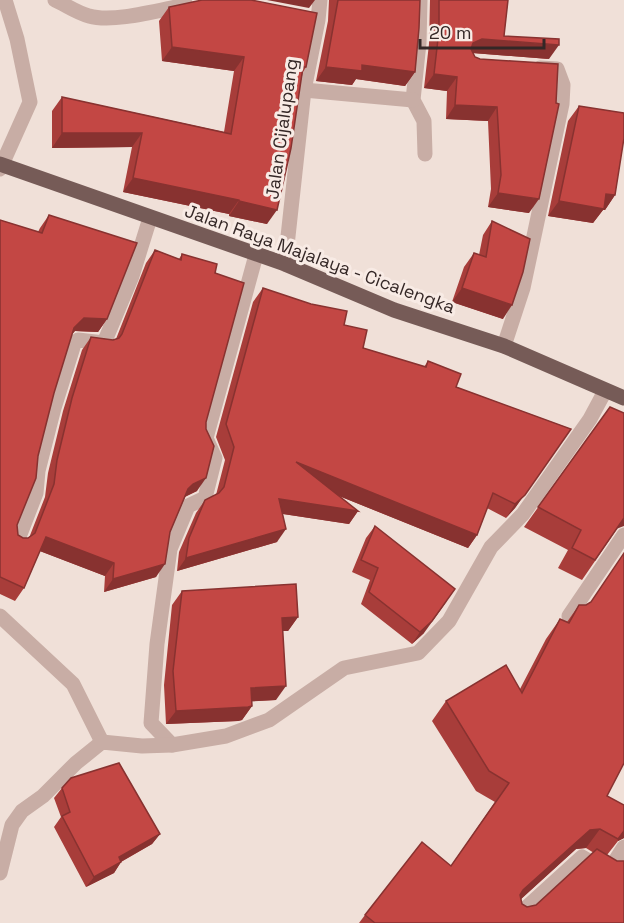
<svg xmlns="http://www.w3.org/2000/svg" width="624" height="923" font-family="'Space Grotesk',sans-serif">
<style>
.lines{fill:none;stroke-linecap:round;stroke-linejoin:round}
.minor{stroke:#c8ada5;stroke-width:15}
.major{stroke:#765b57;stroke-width:15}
.wall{fill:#a83d3a;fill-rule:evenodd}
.shaded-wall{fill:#883230}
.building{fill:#c34744;stroke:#883230;stroke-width:1.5}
.labels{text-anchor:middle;stroke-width:6;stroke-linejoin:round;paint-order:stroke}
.street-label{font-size:18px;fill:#342726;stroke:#f8ebe5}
</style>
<rect width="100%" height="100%" fill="#f0e0d8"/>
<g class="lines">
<g class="minor">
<path d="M 55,0 C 66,5 77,13 89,16 C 114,23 159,10 186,5"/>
<polyline points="420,0 419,43 413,100 424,121 425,154"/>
<polyline points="304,90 413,100"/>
<polyline points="0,169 30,102 17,39 5,0"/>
<polyline points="285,264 304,90 318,20 320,0"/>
<polyline points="504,346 523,288 562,104 563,85 557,69 540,68"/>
<polyline points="17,542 36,493 38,471 54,408 74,344 78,340 104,343 132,276 150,218"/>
<polyline points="0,616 73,684 102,742"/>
<polyline points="569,616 624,535"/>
<polyline points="172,745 151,723 157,644 170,549 188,506 205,498 215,458 206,438 256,255"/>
<polyline points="0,873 12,825 22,811 43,796 76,763 102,742 142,746 172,745 226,736 269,720 344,668 418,653 449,621 491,547 523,514 590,419 605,391"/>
<polyline points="516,917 582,857 608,872 624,847"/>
</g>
<polyline class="major" points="0,164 285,264 394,310 504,346 624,398"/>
</g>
<g class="wall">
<polygon points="329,0 420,0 415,72 405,86 356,79 352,85 316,81 328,21"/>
<polygon points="430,0 508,0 504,36 549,59 473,53 475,57 480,59 558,64 529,213 488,207 491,189 488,121 446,119 447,91 424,88 429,44"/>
<polygon points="169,7 306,67 303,72 267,224 229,216 229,214 123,192 132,147 52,148 52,111 62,97 224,132 234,71 162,61 159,21"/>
<polygon points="579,106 615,195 605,210 603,210 593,223 548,216 568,121"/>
<polygon points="49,215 107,319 98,332 75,331 72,334 54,393 17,525 18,535 23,538 29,538 45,497 48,473 63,411 82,350 91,337 113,340 116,339 146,263 155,250 179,259 182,254 215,273 206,422 197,491 185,497 170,532 156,577 104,592 105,576 40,551 24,588 15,601 0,594 0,220 38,232 40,228"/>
<polygon points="492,221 503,319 452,302 464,267 474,253 479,255 483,235"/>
<polygon points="263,288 344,325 363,348 424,367 428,361 456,387 571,429 515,508 506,518 487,508 477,535 468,548 339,496 358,511 349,524 283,514 277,542 177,571 179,552 196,513 205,500 216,495 225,460 216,437 253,302"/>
<polygon points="610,407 617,529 582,580 558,568 568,550 524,527"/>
<polygon points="375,526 424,633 412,644 361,604 370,580 352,572 366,538"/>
<polygon points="182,591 298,617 288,631 283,631 276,700 252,701 252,706 242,720 238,721 166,724 164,685 172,605"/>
<path d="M 579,605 L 607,796 L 624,838 L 618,841 L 607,855 L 624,923 L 359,923 L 365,915 L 451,866 L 495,802 L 476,791 L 432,721 L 446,701 L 520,689 L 546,639 L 560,619 L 567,622 ZM 586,848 L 594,853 L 536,905 L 527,907 L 522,904 L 521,899 L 576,849 Z"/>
<polygon points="62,788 160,834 152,844 121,862 114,873 86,887 54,827 61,817 54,798"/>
</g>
<g class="shaded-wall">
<polygon points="267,0 315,0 309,8"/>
<polygon points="482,39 559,45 549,59 472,53 463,57 473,43"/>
<polygon points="172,47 244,57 234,71 162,61"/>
<polygon points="362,65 415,72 405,86 356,79 352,85 316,81 326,67"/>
<polygon points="434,74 457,77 447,91 424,88"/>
<polygon points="455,105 497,107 488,121 446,119"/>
<polygon points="62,133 142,133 132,147 52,148"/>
<polygon points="133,178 239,200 229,214 123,192"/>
<polygon points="498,193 539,199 529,213 488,207"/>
<polygon points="606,194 615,195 605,210 603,210 593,223 548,216 559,201"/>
<polygon points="239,201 277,210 267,224 229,216"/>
<polygon points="462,288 512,305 503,319 452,302"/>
<polygon points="84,318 107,319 98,332 75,331 65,341 74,328"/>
<polygon points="571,429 515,508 506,518 515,504"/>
<polygon points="296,462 477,535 468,548 287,475"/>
<polygon points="206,478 197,491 184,497 188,489 193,484"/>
<polygon points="279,499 358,511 349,524 270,512"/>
<polygon points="624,518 624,526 616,529"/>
<polygon points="286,529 277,542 177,571 186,558"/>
<polygon points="46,537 114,563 105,576 37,550"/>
<polygon points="165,564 156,577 104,592 113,579"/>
<polygon points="447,601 424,633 412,644 420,632"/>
<polygon points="298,617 288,631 273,631 282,618"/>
<polygon points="286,686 276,700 241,702 251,688"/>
<polygon points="252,706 242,720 238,721 166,724 176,711"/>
<polygon points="600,829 586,848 576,849 509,910 523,890 590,830"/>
<polygon points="624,830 624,838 618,841 618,839"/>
<polygon points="160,834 152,844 117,864 121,862 114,873 86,887 94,877 119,857"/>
</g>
<g class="building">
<polygon points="202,0 251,0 317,13 306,67 303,67 291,148 277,210 239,201 239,200 133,178 142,133 62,133 62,97 231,134 244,57 172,47 169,7"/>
<polygon points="338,0 420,0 419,28 415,72 362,65 362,71 326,67"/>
<polygon points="439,0 508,0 504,36 559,39 559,45 482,39 473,43 471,49 475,57 480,59 558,64 556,103 559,104 539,199 498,193 501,175 497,107 455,105 457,77 434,74 439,30"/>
<polygon points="579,106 624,113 624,138 615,195 606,194 604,209 559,201"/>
<polygon points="49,215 137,243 107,319 84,318 74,328 54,393 38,456 36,478 17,525 18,535 23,538 28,538 35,533 54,484 57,460 72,398 91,337 113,340 119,338 122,334 155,250 181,260 182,254 217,264 215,273 244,283 206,422 206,429 214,446 206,478 193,484 188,489 170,532 165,564 113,579 114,563 46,537 24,588 0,577 0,220 42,233"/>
<polygon points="492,221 530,239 523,272 512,305 462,288 474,253 486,257"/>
<polygon points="263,288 311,304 347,311 344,325 367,330 363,348 426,367 428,361 461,374 456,387 571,429 525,495 515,504 493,493 477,535 296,462 358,511 279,499 286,529 186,558 189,538 205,500 219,493 224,487 234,447 226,424"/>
<polygon points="610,407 624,413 624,518 595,560 572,548 581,530 538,507"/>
<polygon points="375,526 455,589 432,621 420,632 369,592 378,568 361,560"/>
<polygon points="624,553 624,763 607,796 624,805 624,831 618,839 600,829 590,830 523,890 520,895 522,904 527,907 536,905 597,849 617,861 624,861 624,923 375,923 365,915 422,842 451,866 509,783 489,771 446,701 506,665 522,693 560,619 569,623 579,605 586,605 591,602"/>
<polygon points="296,584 298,617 282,618 286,686 251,688 252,706 248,707 176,711 173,671 182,591"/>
<polygon points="119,763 160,834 119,857 121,862 94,877 62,816 70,812 62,788 71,778"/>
</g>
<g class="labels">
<g class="street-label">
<text transform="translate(282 129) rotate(-82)" y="6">Jalan Cijalupang</text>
<text transform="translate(320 259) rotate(20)" y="6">Jalan Raya Majalaya - Cicalengka</text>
</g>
</g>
<path d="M420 39v9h124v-9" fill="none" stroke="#342726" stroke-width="3"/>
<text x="429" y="39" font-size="18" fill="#342726" stroke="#f8ebe5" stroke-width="4.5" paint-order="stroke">20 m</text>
</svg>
